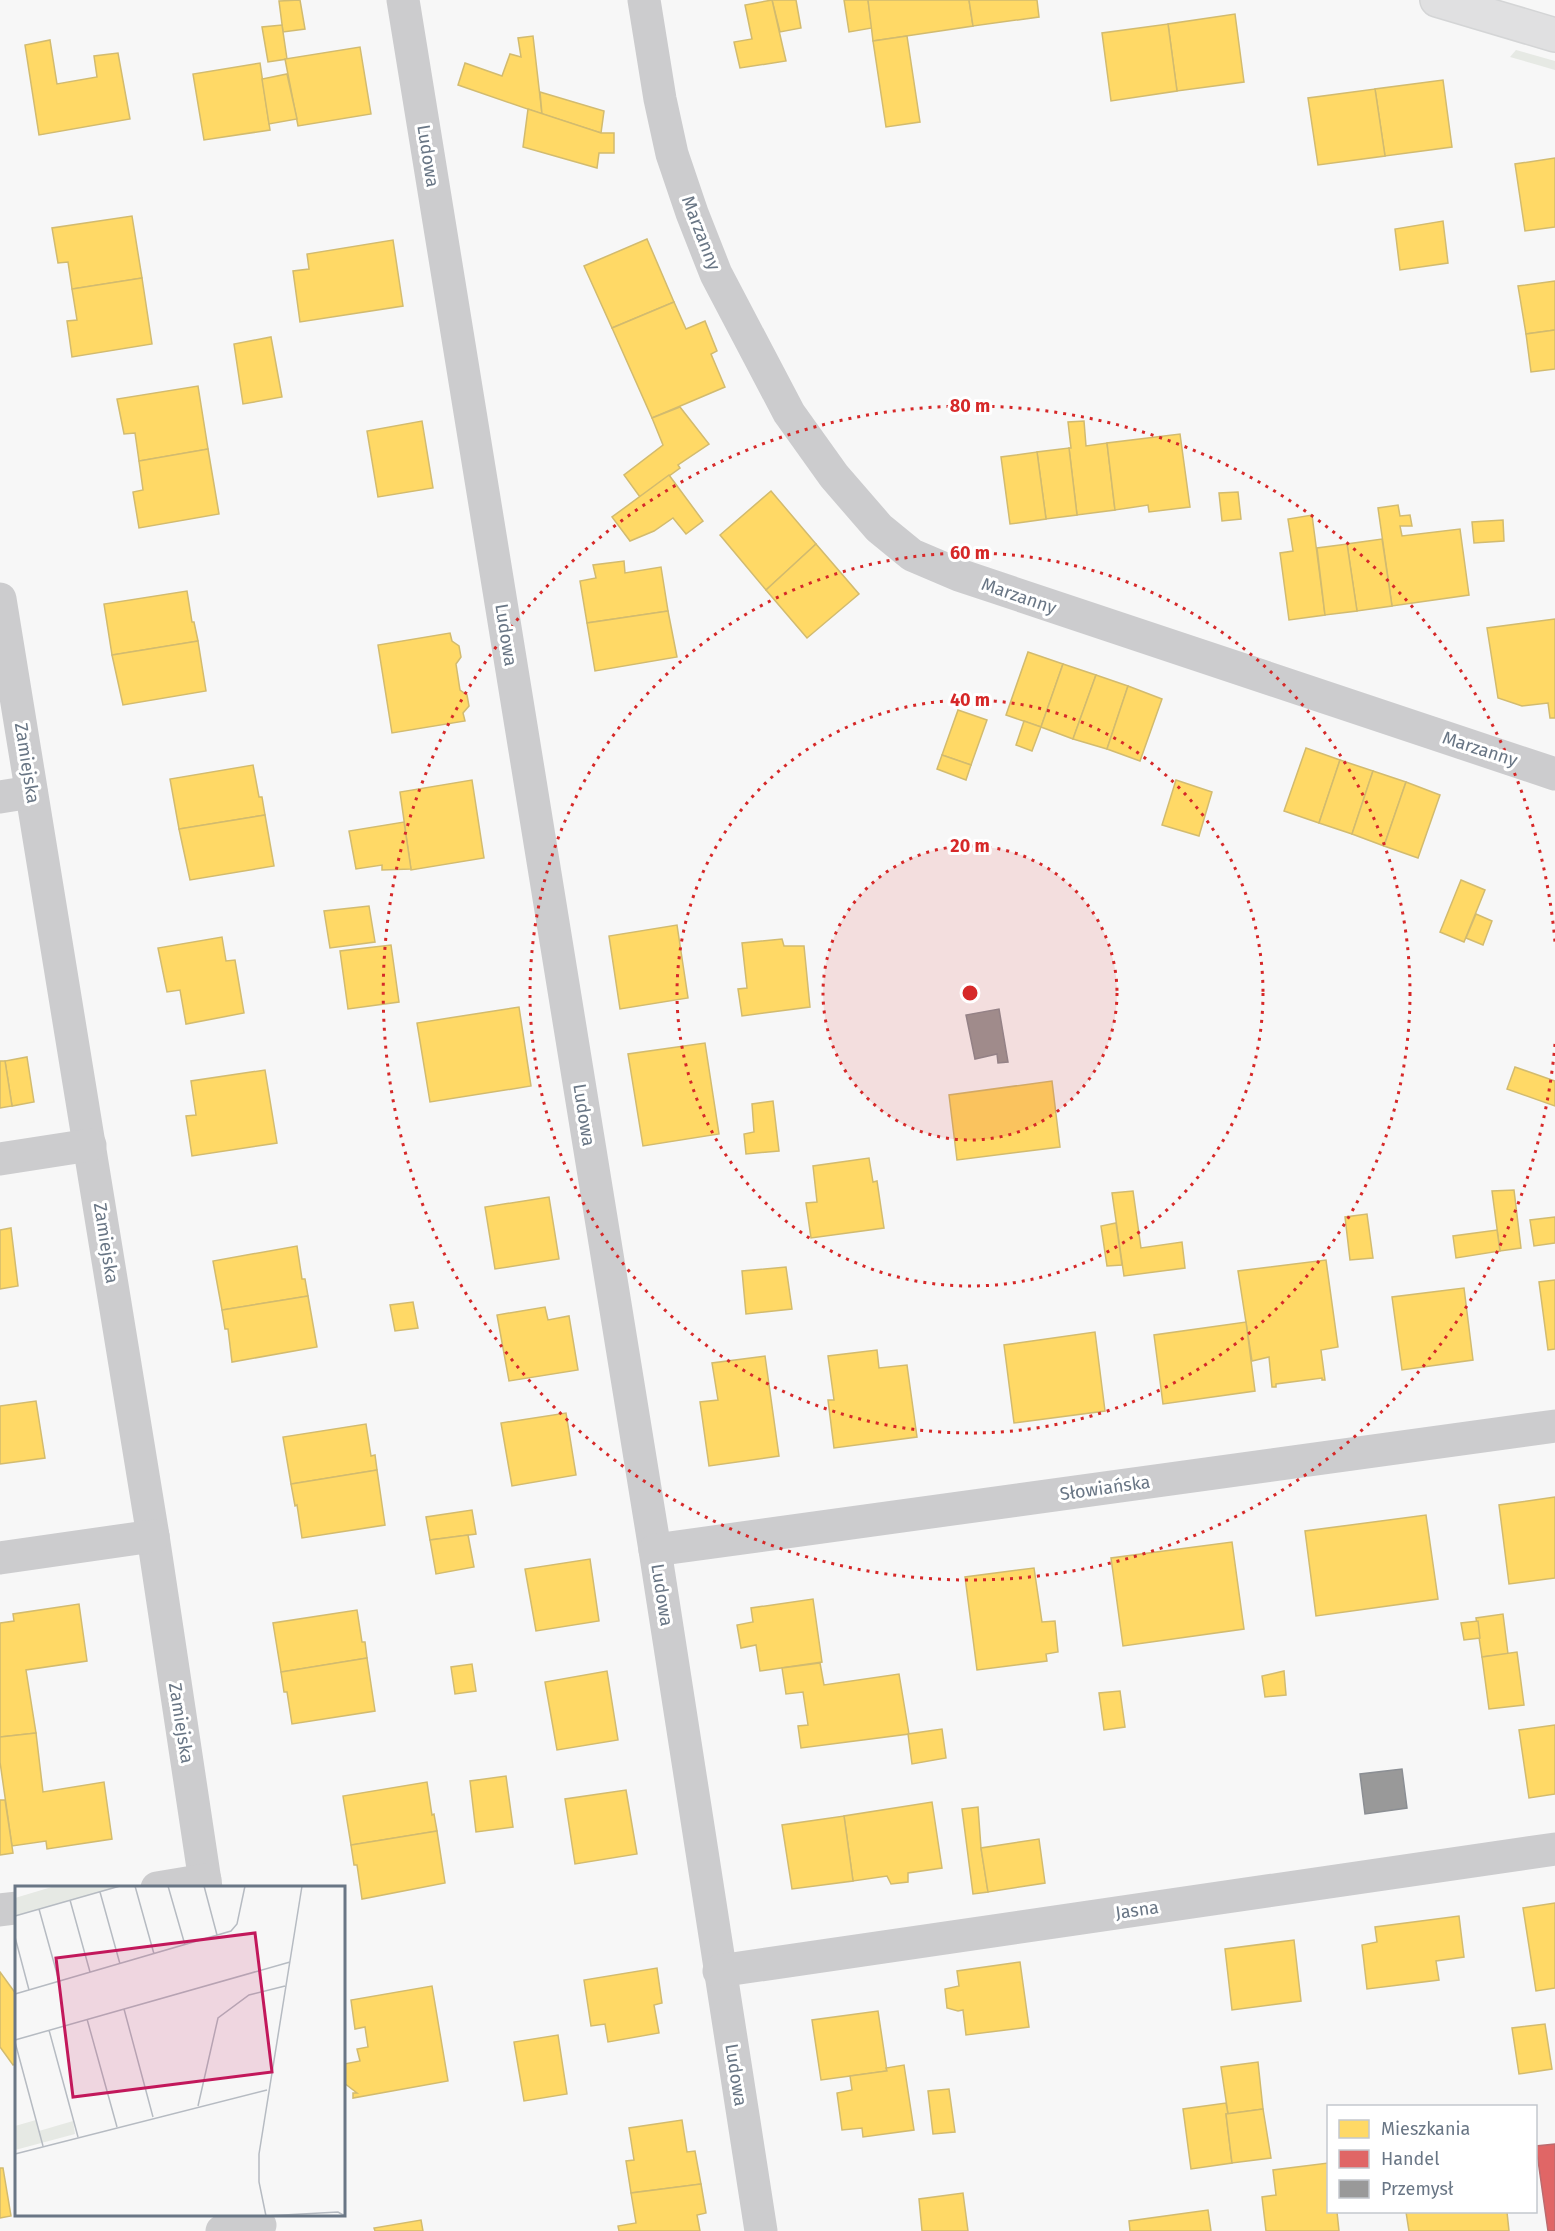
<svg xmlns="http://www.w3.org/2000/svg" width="1555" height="2231" font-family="'Fira Sans',sans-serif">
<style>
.green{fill:#e6e9e4}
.homes{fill:#ffd966;stroke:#d2bb6f;stroke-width:1.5}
.shops{fill:#e06666;stroke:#bc6b6f;stroke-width:1.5}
.industry{fill:#999;stroke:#8b8e93;stroke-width:1.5}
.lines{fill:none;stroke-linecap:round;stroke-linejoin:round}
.secondary-casing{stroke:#d4d5d6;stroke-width:36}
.minor{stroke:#ccccce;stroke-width:33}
.secondary{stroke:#e0e0e1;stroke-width:33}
.ring{fill:none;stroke:#d62828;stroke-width:3;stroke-dasharray:3 6}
.labels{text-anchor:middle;stroke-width:6;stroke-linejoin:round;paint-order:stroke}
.street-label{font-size:18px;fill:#697685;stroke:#fff}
.inset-road{fill:none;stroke:#b6bbc2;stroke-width:1.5}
.view{fill:#c2185b;fill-opacity:0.15;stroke:#c2185b;stroke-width:3}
.inset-edge{fill:none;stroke:#697685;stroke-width:3}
.centre{fill:#d62828;stroke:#fff;stroke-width:3}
.ring-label{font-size:18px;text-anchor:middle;font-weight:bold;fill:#d62828;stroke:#fff;stroke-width:6;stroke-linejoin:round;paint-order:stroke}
</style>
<rect width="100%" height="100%" fill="#f7f7f7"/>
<polygon class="green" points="1516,50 1555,61 1555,70 1510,57"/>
<g class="homes">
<polygon points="300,0 305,29 283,32 279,1"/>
<polygon points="772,0 796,0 801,28 780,32"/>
<polygon points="772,0 786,61 740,68 734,42 752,39 745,5"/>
<polygon points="844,0 868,0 872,28 849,32"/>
<polygon points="868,0 969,0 973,26 873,41"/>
<polygon points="969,0 1037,0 1039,17 973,26"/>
<polygon points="1235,14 1244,82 1177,91 1168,24"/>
<polygon points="1168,24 1177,91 1111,101 1102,33"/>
<polygon points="282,25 287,59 268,62 262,27"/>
<polygon points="533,36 542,114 458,85 465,63 502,76 510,54 521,57 518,38"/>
<polygon points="907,36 920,122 886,127 873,41"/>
<polygon points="50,40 57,84 97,77 94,56 118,53 130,119 39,135 25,45"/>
<polygon points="360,47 371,114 298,126 285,59"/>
<polygon points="260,63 270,130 204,140 193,74"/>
<polygon points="287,74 297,119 269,124 262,79"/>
<polygon points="1443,80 1452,147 1385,156 1375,89"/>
<polygon points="1375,89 1385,156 1318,165 1308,98"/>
<polygon points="540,92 604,111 601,133 542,114"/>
<polygon points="528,109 601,133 614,133 614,153 599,153 597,168 523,147"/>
<polygon points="1555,158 1555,227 1525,231 1515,164"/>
<polygon points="132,216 142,278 72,289 68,262 58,263 52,228"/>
<polygon points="1443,221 1448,263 1400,270 1395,229"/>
<polygon points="647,239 674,302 612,328 584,266"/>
<polygon points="393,240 403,306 300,322 293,271 309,269 307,254"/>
<polygon points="142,278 152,344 72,357 67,321 77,320 72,289"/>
<polygon points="1555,281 1555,330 1526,334 1518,286"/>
<polygon points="674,302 686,329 705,321 717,351 711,354 725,387 652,418 612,328"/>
<polygon points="1555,330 1555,369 1531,372 1526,334"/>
<polygon points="271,337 282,397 243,404 234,344"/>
<polygon points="198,386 208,449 139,461 135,433 124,434 117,399"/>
<polygon points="680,407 709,444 678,465 680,468 640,497 624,475 663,445 652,418"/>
<polygon points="422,421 433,488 378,497 367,431"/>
<polygon points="1084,421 1086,446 1107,443 1115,510 1077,515 1069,448 1071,448 1068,422"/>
<polygon points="1180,434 1190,507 1149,512 1148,505 1115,510 1107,443"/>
<polygon points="1069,448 1077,515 1046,519 1037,452"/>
<polygon points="208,449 219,514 139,528 133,492 143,490 139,461"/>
<polygon points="1037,452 1046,519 1010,524 1001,457"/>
<polygon points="669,475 703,521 686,534 673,518 654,531 630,541 612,517"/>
<polygon points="771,491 816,544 766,590 720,535"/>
<polygon points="1238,492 1241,519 1222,521 1219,493"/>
<polygon points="1398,505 1400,516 1410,515 1412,526 1400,526 1402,536 1460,529 1469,595 1392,606 1378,508"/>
<polygon points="1312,515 1325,615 1289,620 1280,553 1293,551 1288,519"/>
<polygon points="1503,520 1504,541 1474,543 1472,522"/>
<polygon points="1382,539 1392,606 1357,611 1347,544"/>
<polygon points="816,544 859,594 807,638 766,590"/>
<polygon points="1347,544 1357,611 1325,615 1317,548"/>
<polygon points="624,561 625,573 661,567 668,611 587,623 580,581 596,578 593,565"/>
<polygon points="187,591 192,622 194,622 198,641 112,655 104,604"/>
<polygon points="668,611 677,657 595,671 587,623"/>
<polygon points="1555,619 1555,718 1550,718 1548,703 1522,706 1498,698 1487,628"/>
<polygon points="450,633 452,641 459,646 461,657 456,664 460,690 467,695 469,706 463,713 465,721 392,733 378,645"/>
<polygon points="198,641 206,691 123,705 112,655"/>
<polygon points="1028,652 1063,664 1041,727 1006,715"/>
<polygon points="1063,664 1096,675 1073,739 1041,727"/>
<polygon points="1096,675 1128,686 1107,749 1073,739"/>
<polygon points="1128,686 1162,699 1140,761 1107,749"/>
<polygon points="958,710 987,720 971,765 942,755"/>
<polygon points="1024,721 1041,727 1032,751 1016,745"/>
<polygon points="1306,748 1340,760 1319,823 1284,811"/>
<polygon points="942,755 971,765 966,780 937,769"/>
<polygon points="1340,760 1373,771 1352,834 1319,823"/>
<polygon points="253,765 259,797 262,797 265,815 179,829 170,779"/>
<polygon points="1373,771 1406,782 1384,846 1352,834"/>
<polygon points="472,780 484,858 411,870 400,792"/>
<polygon points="1176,780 1212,792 1199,836 1162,825"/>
<polygon points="1406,782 1440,795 1418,858 1384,846"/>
<polygon points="265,815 274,866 190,880 179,829"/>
<polygon points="404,822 411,869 382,870 382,865 356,869 349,831"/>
<polygon points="1461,880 1485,890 1464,942 1440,932"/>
<polygon points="369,906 375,942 330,948 324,911"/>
<polygon points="1476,914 1492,921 1483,945 1466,938"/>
<polygon points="677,925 688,998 620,1009 609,936"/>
<polygon points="222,937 226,961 235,960 244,1013 186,1024 180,990 167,992 158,948"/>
<polygon points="782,939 784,946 804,946 810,1007 742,1016 738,989 747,988 742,943"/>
<polygon points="391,945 399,1002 348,1009 340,951"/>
<polygon points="519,1007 531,1086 430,1102 417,1023"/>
<polygon points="705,1043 719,1134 643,1146 628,1054"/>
<polygon points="27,1057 34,1102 12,1106 5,1061"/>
<polygon points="0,1061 5,1061 12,1106 0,1108"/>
<polygon points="1515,1067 1555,1081 1555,1106 1507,1089"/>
<polygon points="265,1070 277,1143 192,1156 186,1116 196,1115 191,1081"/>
<polygon points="1052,1081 1060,1147 957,1160 949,1095"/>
<polygon points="773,1101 779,1151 746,1154 744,1134 754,1132 752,1104"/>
<polygon points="869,1158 873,1182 877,1181 884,1228 811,1238 806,1203 817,1202 813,1166"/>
<polygon points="1514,1190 1521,1248 1500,1251 1492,1191"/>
<polygon points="1133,1191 1141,1248 1182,1242 1185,1268 1124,1276 1112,1193"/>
<polygon points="549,1197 559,1259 495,1269 485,1207"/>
<polygon points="1367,1214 1373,1258 1350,1260 1345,1217"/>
<polygon points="1555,1217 1555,1243 1534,1246 1530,1220"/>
<polygon points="1116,1223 1122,1265 1107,1266 1101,1226"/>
<polygon points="11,1228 18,1286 0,1289 0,1230"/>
<polygon points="1497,1230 1500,1251 1456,1258 1453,1236"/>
<polygon points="297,1246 302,1279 305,1279 308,1296 222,1310 213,1261"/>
<polygon points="1326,1260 1338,1347 1321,1350 1325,1380 1322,1380 1322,1378 1276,1384 1276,1387 1272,1387 1269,1357 1252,1361 1238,1271"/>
<polygon points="786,1267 792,1309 746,1314 742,1271"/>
<polygon points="1555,1280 1555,1349 1548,1350 1539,1282"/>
<polygon points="1464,1288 1473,1360 1402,1370 1392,1297"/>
<polygon points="308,1296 317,1347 232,1362 228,1329 225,1329 222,1310"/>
<polygon points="413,1302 418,1328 395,1331 390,1305"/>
<polygon points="545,1307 548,1320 569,1316 578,1370 509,1381 497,1315"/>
<polygon points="1246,1322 1255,1391 1163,1404 1154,1335"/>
<polygon points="1095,1332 1105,1411 1014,1423 1004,1345"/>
<polygon points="877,1350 879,1368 907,1365 917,1437 834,1448 828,1400 834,1400 828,1356"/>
<polygon points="765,1356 779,1456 709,1466 700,1402 718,1400 712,1363"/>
<polygon points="36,1401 45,1458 0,1464 0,1406"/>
<polygon points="566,1413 576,1475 512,1486 501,1423"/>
<polygon points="366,1424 371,1456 375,1455 377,1470 291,1484 283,1437"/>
<polygon points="377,1470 385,1525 302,1538 297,1505 295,1506 291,1484"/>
<polygon points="1555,1497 1555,1578 1509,1584 1499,1505"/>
<polygon points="472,1510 476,1534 430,1540 426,1517"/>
<polygon points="1426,1515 1438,1599 1316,1616 1305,1531"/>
<polygon points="468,1535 474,1567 436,1574 430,1540"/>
<polygon points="1232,1542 1244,1629 1123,1646 1111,1558"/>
<polygon points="590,1559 599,1621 536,1631 525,1569"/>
<polygon points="1034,1568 1042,1622 1055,1621 1058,1652 1046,1654 1047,1661 977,1670 965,1577"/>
<polygon points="813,1599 822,1662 760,1671 756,1645 741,1648 737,1625 753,1622 751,1608"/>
<polygon points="79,1604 87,1661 26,1670 36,1733 0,1737 0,1623 14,1621 13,1614"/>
<polygon points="357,1610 362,1642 365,1642 367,1658 281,1672 273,1623"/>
<polygon points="1503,1614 1508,1654 1482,1657 1476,1618"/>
<polygon points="1478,1621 1480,1638 1464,1640 1461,1623"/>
<polygon points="1517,1652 1524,1705 1489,1709 1482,1657"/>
<polygon points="367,1658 375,1711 292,1724 287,1692 284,1692 281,1672"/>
<polygon points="820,1663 824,1685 899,1674 909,1734 801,1748 798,1726 808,1725 803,1692 786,1694 782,1668"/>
<polygon points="472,1664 476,1691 455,1694 451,1667"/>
<polygon points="607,1671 618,1740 557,1750 545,1682"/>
<polygon points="1284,1671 1286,1695 1265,1697 1262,1676"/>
<polygon points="1120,1691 1125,1727 1104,1730 1099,1693"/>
<polygon points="1555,1725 1555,1794 1529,1798 1519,1730"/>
<polygon points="942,1729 946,1758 912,1764 908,1734"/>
<polygon points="36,1733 43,1792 104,1782 112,1839 47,1849 46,1841 12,1846 0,1762 0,1737"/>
<polygon points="506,1776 513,1827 476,1832 470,1781"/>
<polygon points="427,1782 432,1815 434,1814 437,1831 351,1845 343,1796"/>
<polygon points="626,1790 637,1854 575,1864 565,1799"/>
<polygon points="0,1800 5,1800 13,1853 0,1855"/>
<polygon points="932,1802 942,1868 908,1873 908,1882 891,1884 887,1876 853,1881 844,1816"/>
<polygon points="978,1807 981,1848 988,1892 973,1894 962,1809"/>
<polygon points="844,1816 853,1881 792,1889 782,1825"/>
<polygon points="437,1831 445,1883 362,1899 357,1865 354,1865 351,1845"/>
<polygon points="1039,1839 1045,1883 988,1892 981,1848"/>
<polygon points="1555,1903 1555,1988 1536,1991 1523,1908"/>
<polygon points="1459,1916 1464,1957 1436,1961 1439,1980 1367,1989 1362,1945 1377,1942 1375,1927"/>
<polygon points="1294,1940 1301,2001 1232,2010 1225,1949"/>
<polygon points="1020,1962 1029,2027 966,2035 963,2010 958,2011 947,2008 945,1989 959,1986 957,1971"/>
<polygon points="657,1968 662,2003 654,2005 659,2033 608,2042 605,2024 591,2026 584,1980"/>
<polygon points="0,1972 16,1994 16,2063 13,2065 0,2047"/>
<polygon points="432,1986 448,2081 353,2098 353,2093 357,2093 344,2083 344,2064 360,2061 357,2049 368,2047 365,2027 355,2029 351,2000"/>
<polygon points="878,2011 887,2071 821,2080 812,2020"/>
<polygon points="1545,2024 1552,2069 1519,2074 1512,2028"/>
<polygon points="558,2035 567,2094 524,2101 514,2042"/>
<polygon points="1258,2062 1263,2109 1228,2114 1221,2067"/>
<polygon points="904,2065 914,2130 863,2137 862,2128 842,2130 837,2093 852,2090 850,2076 887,2071 886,2068"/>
<polygon points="949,2089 955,2132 933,2134 928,2091"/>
<polygon points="1226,2103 1228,2114 1226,2114 1232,2163 1191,2169 1183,2109"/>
<polygon points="1263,2109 1271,2158 1232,2163 1226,2114"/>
<polygon points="682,2120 687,2152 695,2151 701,2184 631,2193 626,2161 634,2160 629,2128"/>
<polygon points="1328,2163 1328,2212 1337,2212 1339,2231 1266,2231 1262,2197 1276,2195 1273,2170"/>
<polygon points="0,2168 3,2168 11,2216 0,2218"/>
<polygon points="701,2184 706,2213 697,2215 700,2231 619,2231 618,2226 636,2223 631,2193"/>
<polygon points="963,2193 968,2231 922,2231 919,2199"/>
<polygon points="1208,2210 1211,2231 1130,2231 1129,2221"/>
<polygon points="1406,2212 1507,2212 1509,2231 1409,2231"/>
<polygon points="421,2220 423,2231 375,2231 374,2228"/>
</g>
<polygon class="shops" points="1555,2144 1555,2231 1548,2231 1536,2146"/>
<g class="industry">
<polygon points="999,1009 1008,1062 998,1063 997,1054 975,1059 966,1015"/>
<polygon points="1402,1769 1407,1808 1365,1814 1360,1774"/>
</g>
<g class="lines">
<g class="secondary-casing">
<polyline id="secondary" points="1437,0 1555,35"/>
</g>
<g class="minor">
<polyline points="403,0 655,1550 761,2231"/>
<polyline points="644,0 660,99 672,154 692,213 716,274 789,413 834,476 879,528 912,555 959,575 1555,774"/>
<polyline points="0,599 153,1536 206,1888"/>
<polyline points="0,797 31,792"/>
<polyline points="0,1159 90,1145"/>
<polyline points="655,1550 1555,1426"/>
<polyline points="0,1558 153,1536"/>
<polyline points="157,1888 205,1880"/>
<polyline points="0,1910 16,1908"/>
<polyline points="719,1971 1555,1849"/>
<polyline points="222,2231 260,2225"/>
</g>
<use href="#secondary" class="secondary"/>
</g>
<circle cx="970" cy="993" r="147" fill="#d62828" fill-opacity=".12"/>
<g class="ring">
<circle cx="970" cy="993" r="147"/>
<circle cx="970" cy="993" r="293"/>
<circle cx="970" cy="993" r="440"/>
<path d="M1555 1044A587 587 0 1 1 1555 942"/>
</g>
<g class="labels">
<g class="street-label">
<text transform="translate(428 156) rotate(81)" y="6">Ludowa</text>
<text transform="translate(701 233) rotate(69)" y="6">Marzanny</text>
<text transform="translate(1019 596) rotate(19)" y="6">Marzanny</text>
<text transform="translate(506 635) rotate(81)" y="6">Ludowa</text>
<text transform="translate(1480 749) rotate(18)" y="6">Marzanny</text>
<text transform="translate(27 763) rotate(81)" y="6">Zamiejska</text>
<text transform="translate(584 1115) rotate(81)" y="6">Ludowa</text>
<text transform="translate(106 1243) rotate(81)" y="6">Zamiejska</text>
<text transform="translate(1105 1488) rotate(-8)" y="6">Słowiańska</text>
<text transform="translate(662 1595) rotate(81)" y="6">Ludowa</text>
<text transform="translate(181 1723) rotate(81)" y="6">Zamiejska</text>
<text transform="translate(1137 1910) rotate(-8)" y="6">Jasna</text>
<text transform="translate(736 2075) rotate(81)" y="6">Ludowa</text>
</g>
</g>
<g transform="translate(15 1886)">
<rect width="330" height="330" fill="#f7f7f7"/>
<path d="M 40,0 L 105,0 L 0,30 L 0,12 ZM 21,234 L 24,245 L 58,235 L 60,248 L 0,264 L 0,240 Z" fill="#e6e9e4"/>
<path class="inset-road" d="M 120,0 L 139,68M 153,0 L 170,59M 189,0 L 202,49M 85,6 L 105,78M 55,14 L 75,86M 24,23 L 44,95M 0,30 L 105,0M 0,51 L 14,104M 0,108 L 216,45 L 222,38 L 230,0M 109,123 L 138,231M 72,133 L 102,241M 34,144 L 63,251M 0,154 L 275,76M 0,156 L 28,260M 183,220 L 203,132 L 234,109 L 270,100M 0,268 L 252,204M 251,330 L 323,326 L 330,330M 251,330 L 244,296 L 244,268 L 287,0"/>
<path class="view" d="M 240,47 L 257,186 L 58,211 L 41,72 Z"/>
<rect width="330" height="330" class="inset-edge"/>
</g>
<circle cx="970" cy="993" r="9" class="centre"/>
<g class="ring-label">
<text x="970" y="412">80 m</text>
<text x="970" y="559">60 m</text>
<text x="970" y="706">40 m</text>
<text x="970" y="852">20 m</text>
</g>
<rect x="1327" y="2105" width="210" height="108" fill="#ffffff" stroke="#c3c8ce" stroke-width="1.5"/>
<rect x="1339" y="2120" width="30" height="18" fill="#ffd966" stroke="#c3c8ce" stroke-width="1.5"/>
<text x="1381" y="2135" font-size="18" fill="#697685">Mieszkania</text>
<rect x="1339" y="2150" width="30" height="18" fill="#e06666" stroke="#c3c8ce" stroke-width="1.5"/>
<text x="1381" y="2165" font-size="18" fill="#697685">Handel</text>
<rect x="1339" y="2180" width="30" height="18" fill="#999999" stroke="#c3c8ce" stroke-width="1.5"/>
<text x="1381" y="2195" font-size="18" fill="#697685">Przemysł</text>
</svg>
